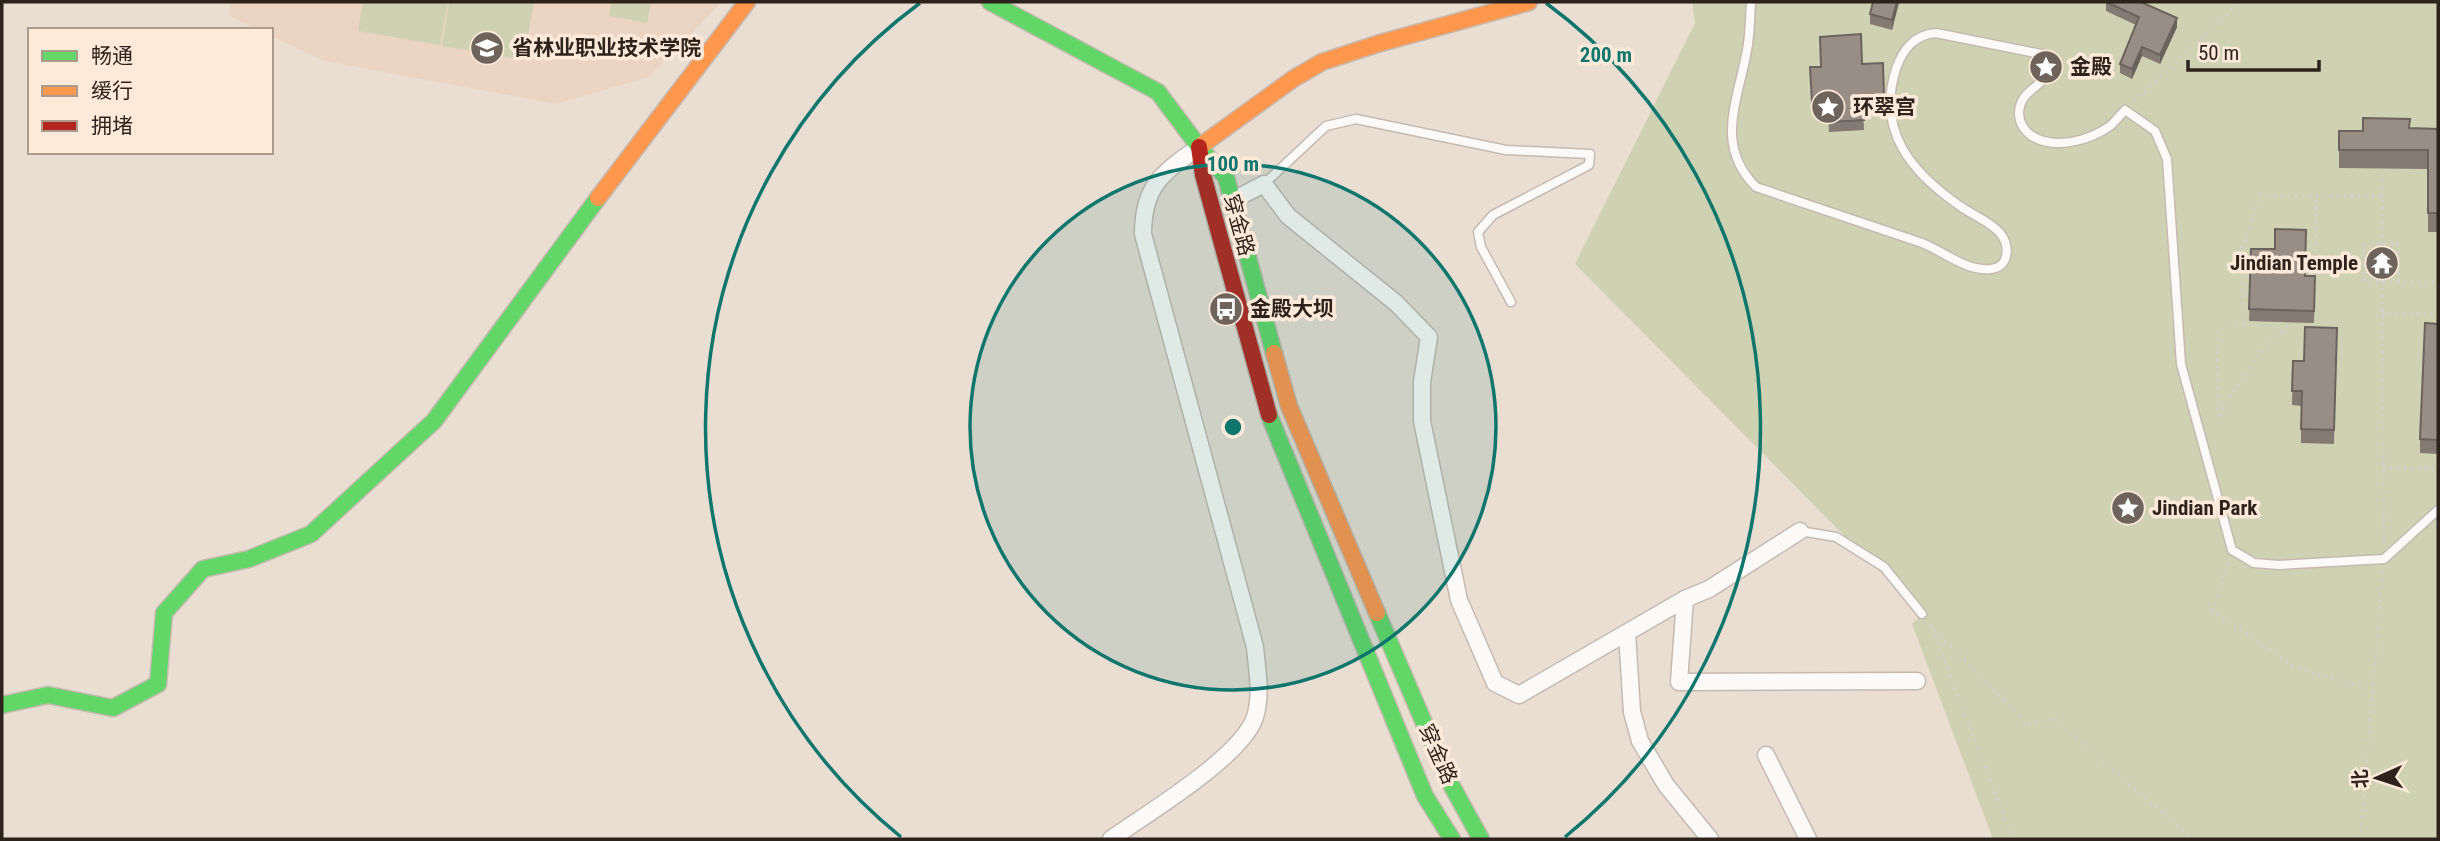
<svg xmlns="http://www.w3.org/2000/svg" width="2440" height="841" font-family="'Roboto Condensed','Noto Sans SC',sans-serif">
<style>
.built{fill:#ecd4c2}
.green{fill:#ced2b3}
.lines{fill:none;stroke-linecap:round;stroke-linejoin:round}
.lane-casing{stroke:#c5bab2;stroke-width:11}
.street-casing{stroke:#c5bab2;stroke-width:19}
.fast-casing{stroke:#c5bab2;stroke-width:19}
.slow-casing{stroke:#c5bab2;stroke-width:19}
.jam-casing{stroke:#c5bab2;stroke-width:19}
.path{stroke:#d3cfcc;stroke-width:3.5;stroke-dasharray:2 5;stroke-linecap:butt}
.lane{stroke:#fcfaf8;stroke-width:8}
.street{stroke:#fcfaf8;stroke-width:16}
.fast{stroke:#63d668;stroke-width:16}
.slow{stroke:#ff974d;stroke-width:16}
.jam{stroke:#b3261e;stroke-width:16}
.wall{fill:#837a73}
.shaded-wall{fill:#6a635e}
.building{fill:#988e86;stroke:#6a635e;stroke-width:2}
.ring{fill:none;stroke:#0f766e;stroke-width:3.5}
.labels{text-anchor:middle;stroke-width:7;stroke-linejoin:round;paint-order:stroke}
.poi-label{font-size:21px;font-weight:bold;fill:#2d231c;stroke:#ffeada;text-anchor:start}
.street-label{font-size:21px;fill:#2d231c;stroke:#ffeada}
.centre{fill:#0f766e;stroke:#ffeada;stroke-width:3.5}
.ring-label{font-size:21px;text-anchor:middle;font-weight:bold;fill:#0f766e;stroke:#ffeada;stroke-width:7;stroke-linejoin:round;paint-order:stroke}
</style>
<rect width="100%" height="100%" fill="#eaddd2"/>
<polygon class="built" points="229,2 722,2 649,77 556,104 325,61 271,36 271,30 258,30 231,17"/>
<g class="green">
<polygon points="363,2 448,2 440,45 358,31"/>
<polygon points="449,2 534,2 524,60 442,46"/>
<polygon points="612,2 651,2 647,23 609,16"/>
<polygon points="1692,2 2438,2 2438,839 1993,839 1912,624 1922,614 1575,264 1695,23"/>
</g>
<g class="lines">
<g class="lane-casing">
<g id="lane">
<path d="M 1751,2 C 1750,18 1750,35 1747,50 C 1738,101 1714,145 1756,187 C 1811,206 1867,224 1922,243 C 1943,251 1967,272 1991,269 C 2010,267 2010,245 2000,233 C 1990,221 1972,215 1960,206 C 1912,173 1876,131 1896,69 C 1903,49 1914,35 1936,33 L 2046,55 C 2058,88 2020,83 2019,113 C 2019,122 2024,131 2032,136 C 2054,150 2089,141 2110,126 C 2115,122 2120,115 2125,110 L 2155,131 L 2167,159 L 2181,364 L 2232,550 L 2254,563 L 2279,565 L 2384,559 L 2438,510"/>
<polyline points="1264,184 1326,126 1356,119 1506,150 1590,154 1589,165 1493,215 1478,232 1481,247 1511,302"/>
<polyline points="1800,531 1836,537 1884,567 1922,614"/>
</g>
</g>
<g class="street-casing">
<g id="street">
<polyline points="1231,201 1264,184 1288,216 1396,303 1429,337 1422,382 1422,421 1459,600 1495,683 1519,695 1685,599 1709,589 1800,531"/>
<polyline points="1685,599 1679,682 1917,681"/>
<polyline points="1627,633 1632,712 1640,741 1666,785 1710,839"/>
<polyline points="1766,755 1808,839"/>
<path d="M 1111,839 C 1146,814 1242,757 1255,717 C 1262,694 1257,670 1255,647 L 1143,234 C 1143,186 1162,173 1199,147"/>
</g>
</g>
<g class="fast-casing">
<g id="fast">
<polyline points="990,2 1158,92 1199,147 1226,177 1274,353"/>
<polyline points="1269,415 1425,796 1452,839"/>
<polyline points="1377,613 1448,779 1481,839"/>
<polyline points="2,705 48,695 113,708 158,684 164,613 203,569 249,559 311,534 434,421 598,198"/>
</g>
</g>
<g class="slow-casing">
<g id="slow">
<polyline points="1199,147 1293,79 1322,62 1377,44 1529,2"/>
<polyline points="598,198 747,2"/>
<polyline points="1274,353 1289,406 1377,613"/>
</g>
</g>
<g class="jam-casing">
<polyline id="jam" points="1199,147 1203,175 1269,415"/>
</g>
<g class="path">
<polyline points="2134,101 2240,2"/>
<polyline points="2382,244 2383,174"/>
<polyline points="2316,272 2316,195"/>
<polyline points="2301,274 2365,263"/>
<polyline points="2382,281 2384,542"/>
<polyline points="2398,281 2398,244 2365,244 2365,282 2438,282"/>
<polyline points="2382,313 2438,314"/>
<polyline points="2219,416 2257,356 2290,323 2290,318"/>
<polyline points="2218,417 2217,330 2243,324 2242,248 2261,195 2383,196"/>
<polyline points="2383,467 2438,470"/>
<polyline points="2228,562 2213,611 2297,668 2373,690"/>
<polyline points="1930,625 2027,724 2055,718 2192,839"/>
<polyline points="1932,629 2013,839"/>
<polyline points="2360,839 2383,570"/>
</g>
<use href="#lane" class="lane"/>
<use href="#street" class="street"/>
<use href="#fast" class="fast"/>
<use href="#slow" class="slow"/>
<use href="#jam" class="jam"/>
</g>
<g class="wall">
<polygon points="1873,2 1899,2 1892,30 1870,24 1870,14"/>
<polygon points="2106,2 2177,27 2160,64 2142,56 2132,79 2120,73 2120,64 2136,25 2106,11"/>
<polygon points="1862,64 1884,98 1884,108 1863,109 1864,130 1829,132 1828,111 1812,112 1810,67"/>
<polygon points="2409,128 2438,129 2438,232 2428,232 2428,169 2339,168 2339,131"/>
<polygon points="2251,249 2305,276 2315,276 2314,323 2249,321"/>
<polygon points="2438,324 2438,454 2420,453 2420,439"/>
<polygon points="2337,328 2334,444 2301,443 2301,406 2292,405 2293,361 2304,361"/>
</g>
<g class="shaded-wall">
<polygon points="1897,2 1899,2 1892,30 1892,20"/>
<polygon points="2177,18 2177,27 2160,64 2160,55"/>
<polygon points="2142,47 2142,56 2132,79 2132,69"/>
</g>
<g class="building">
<polygon points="1873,2 1897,2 1892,20 1870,14"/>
<polygon points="2106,2 2141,2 2177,18 2160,55 2142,47 2132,69 2120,64 2139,17"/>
<polygon points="1861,34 1862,64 1883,63 1884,98 1863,99 1864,120 1829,122 1828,101 1812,102 1810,67 1821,67 1820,37"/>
<polygon points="2363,118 2410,119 2409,128 2438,129 2438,213 2428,213 2428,150 2339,150 2339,131 2363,131"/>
<polygon points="2275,229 2306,230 2305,276 2315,276 2314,311 2249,309 2251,249 2275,249"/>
<polygon points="2425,323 2438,324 2438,440 2420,439"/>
<polygon points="2305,327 2337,328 2334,430 2301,429 2302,391 2292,391 2293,361 2304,361"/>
</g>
<circle cx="1233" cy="427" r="263" fill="#0f766e" fill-opacity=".12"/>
<g class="ring">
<circle cx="1233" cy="427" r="263"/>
<path d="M901 837A527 527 0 0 1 920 3M1546 3A527 527 0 0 1 1565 837"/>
</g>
<defs>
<g id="university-disc" transform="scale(1.75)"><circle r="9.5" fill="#6f645c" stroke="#ffeada"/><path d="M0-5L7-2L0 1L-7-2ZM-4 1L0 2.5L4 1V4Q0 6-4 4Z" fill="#fff"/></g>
<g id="sight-disc" transform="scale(1.75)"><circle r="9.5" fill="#6f645c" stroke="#ffeada"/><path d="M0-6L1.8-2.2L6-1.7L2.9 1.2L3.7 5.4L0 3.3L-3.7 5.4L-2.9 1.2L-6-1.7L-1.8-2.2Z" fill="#fff"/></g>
<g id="temple-disc" transform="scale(1.75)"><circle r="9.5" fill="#6f645c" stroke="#ffeada"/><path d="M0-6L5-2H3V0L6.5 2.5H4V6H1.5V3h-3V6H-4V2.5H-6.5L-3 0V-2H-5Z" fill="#fff"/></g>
<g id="bus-disc" transform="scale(1.75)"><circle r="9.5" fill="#6f645c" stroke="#ffeada"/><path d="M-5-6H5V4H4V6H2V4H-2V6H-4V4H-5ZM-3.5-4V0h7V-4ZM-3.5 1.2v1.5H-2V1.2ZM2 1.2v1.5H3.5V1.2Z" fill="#fff"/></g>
</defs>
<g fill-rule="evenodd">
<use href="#university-disc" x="487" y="48"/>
<use href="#sight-disc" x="2046" y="67"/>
<use href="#sight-disc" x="1828" y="107"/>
<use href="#temple-disc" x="2382" y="263"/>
<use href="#bus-disc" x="1226" y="309"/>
<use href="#sight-disc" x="2128" y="508"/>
</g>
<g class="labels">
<g class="poi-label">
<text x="512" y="55">省林业职业技术学院</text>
<text x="2070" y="74">金殿</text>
<text x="1853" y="114">环翠宫</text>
<text x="2358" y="270" text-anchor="end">Jindian Temple</text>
<text x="1250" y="316">金殿大坝</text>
<text x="2152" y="515">Jindian Park</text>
</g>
<g class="street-label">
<text transform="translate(1239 225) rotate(75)" y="7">穿金路</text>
<text transform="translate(1438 754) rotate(66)" y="7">穿金路</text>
</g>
</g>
<circle cx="1233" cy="427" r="10" class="centre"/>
<g class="ring-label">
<text x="1606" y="62">200 m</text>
<text x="1233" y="171">100 m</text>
</g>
<rect width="2440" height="841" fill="none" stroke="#2d231c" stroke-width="7"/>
<rect x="28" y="28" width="245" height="126" fill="#ffeada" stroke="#ab9a8e" stroke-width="2"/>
<rect x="42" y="51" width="35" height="10" fill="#63d668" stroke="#ab9a8e" stroke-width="2"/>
<text x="91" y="63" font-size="21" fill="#2d231c">畅通</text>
<rect x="42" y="86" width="35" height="10" fill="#ff974d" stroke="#ab9a8e" stroke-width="2"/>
<text x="91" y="98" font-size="21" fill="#2d231c">缓行</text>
<rect x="42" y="121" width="35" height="10" fill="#b3261e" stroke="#ab9a8e" stroke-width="2"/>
<text x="91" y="133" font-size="21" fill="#2d231c">拥堵</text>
<g transform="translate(2377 778) rotate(267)" stroke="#ffeada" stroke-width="5" paint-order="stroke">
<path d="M0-5L12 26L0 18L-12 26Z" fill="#2d231c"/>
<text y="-10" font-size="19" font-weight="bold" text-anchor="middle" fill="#2d231c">北</text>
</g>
<path d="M2188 60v10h131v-10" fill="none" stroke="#2d231c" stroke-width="3.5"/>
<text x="2198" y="60" font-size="21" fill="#2d231c" stroke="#ffeada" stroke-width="5" paint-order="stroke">50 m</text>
</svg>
